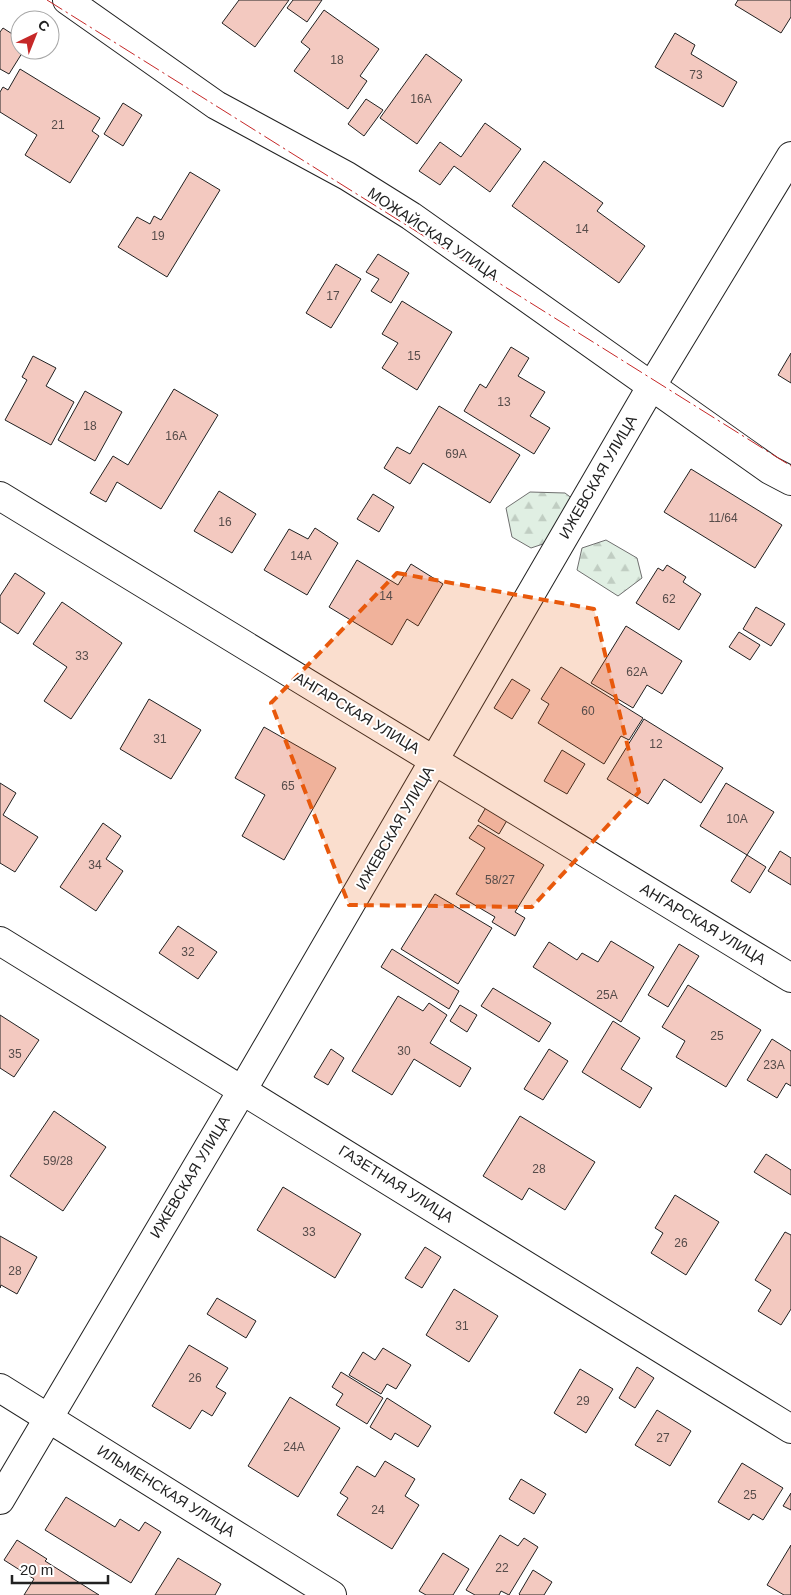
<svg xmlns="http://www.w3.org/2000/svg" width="791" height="1595" font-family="Arial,sans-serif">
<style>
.forest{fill:url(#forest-firs);stroke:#6f6f6f}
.building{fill:#f3c9c0;stroke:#222}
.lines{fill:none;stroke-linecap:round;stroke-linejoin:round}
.minor-casing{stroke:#222;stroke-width:30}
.minor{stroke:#fff;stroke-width:28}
.power{stroke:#c62828;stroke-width:1;stroke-dasharray:18 4 2.5 4;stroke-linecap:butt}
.marked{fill:#e8590c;fill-opacity:0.2;stroke:#e8590c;stroke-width:4;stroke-dasharray:10 6;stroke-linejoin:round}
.labels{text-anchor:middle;stroke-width:4;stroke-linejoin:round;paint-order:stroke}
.number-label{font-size:12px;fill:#564c4a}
.street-label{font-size:15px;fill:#222;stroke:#fff}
</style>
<defs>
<pattern id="forest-firs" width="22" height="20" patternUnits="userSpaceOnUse" patternTransform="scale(1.25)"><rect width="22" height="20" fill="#e0efe3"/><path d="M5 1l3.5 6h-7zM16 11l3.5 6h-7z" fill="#c0cdc2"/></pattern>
</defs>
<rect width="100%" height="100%" fill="#fff"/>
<g class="forest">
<polygon points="530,492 565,493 586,509 576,533 531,548 512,537 506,508"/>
<polygon points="606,540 637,558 642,578 618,596 577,570 582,548"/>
</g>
<g class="building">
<polygon points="239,0 289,0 255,47 222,23"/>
<polygon points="293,0 322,0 307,22 287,8"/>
<polygon points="738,0 791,0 791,17 781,33 735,5"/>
<polygon points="324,10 379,49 360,76 367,81 348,109 294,71 310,49 301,42"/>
<polygon points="3,28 20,39 20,50 24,50 9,74 0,69 0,32"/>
<polygon points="675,33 695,45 691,54 737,82 723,107 655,67"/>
<polygon points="426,54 462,80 417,144 380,118"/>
<polygon points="20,69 100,118 92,131 99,136 70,183 25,155 37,135 0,112 0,92 3,87 8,90"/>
<polygon points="366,99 383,110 364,136 348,124"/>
<polygon points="123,103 142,115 123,146 104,134"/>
<polygon points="485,123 521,149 490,192 454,166 440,185 419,171 440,142 461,157"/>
<polygon points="544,161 603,203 597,211 645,246 619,283 512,206"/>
<polygon points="190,172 220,190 167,277 118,247 137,217 150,224 154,216 161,220"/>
<polygon points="378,254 409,273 391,303 371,291 379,279 366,272"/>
<polygon points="336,264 361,279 331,328 306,313"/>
<polygon points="402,301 452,332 417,390 382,368 398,343 382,334"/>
<polygon points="511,347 529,358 518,376 545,392 530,416 550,428 534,454 464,411 480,384 486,388"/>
<polygon points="791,353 791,383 778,375"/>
<polygon points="33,356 56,368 46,386 74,402 51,445 5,420 27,380 22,377"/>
<polygon points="174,389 218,415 161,509 117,482 106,502 90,493 113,456 128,465"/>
<polygon points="85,391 122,412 95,461 58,440"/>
<polygon points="439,406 520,455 490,503 423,463 410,484 384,468 397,447 410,454"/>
<polygon points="691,469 782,525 755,568 664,512"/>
<polygon points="219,491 256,514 232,553 194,531"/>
<polygon points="373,494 394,507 379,532 357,519"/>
<polygon points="315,528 338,543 307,595 264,570 289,529 308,539"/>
<polygon points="357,560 398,585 411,564 443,584 418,626 407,619 392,645 329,607"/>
<polygon points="667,565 686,577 683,582 701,594 679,630 636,603 658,568 663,571"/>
<polygon points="15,573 45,593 18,634 0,622 0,596"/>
<polygon points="62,602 122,643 71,719 44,701 67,667 33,644"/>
<polygon points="756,607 785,624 771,646 743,629"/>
<polygon points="626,626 682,661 662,694 647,685 633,708 591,683"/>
<polygon points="739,632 760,645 750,660 729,647"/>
<polygon points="561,667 643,718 629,740 621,736 604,764 538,723 549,704 541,699"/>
<polygon points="512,679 530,690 512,719 494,708"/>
<polygon points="149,699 201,730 171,779 120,749"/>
<polygon points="644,719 723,768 701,803 664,779 648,804 607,779"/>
<polygon points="264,727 336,768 284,860 242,836 265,795 235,778"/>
<polygon points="562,750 585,764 567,794 544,781"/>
<polygon points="0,783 16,793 3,815 38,837 15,872 0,863"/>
<polygon points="726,783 774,812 747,855 700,826"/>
<polygon points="488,804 509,817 499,834 478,821"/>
<polygon points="103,823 121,836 106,859 123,871 96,911 60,887"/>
<polygon points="478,825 544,865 515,912 525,918 515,936 492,922 495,917 456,894 485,848 469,838"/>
<polygon points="780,851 791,858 791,885 768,871"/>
<polygon points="747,855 766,867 750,893 731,881"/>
<polygon points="435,894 492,928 458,984 401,949"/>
<polygon points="178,926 217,952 198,979 159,953"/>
<polygon points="611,941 654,967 621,1022 533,967 549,942 577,960 582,953 598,962"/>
<polygon points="679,944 699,956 668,1007 648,995"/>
<polygon points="392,949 459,991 449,1009 381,967"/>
<polygon points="688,985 761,1030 726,1087 676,1057 685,1041 662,1027"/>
<polygon points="493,988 551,1023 539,1042 481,1006"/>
<polygon points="398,996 423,1011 429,1003 447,1015 430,1043 471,1068 460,1087 414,1059 392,1095 352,1071"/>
<polygon points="460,1005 477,1015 467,1032 450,1021"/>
<polygon points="0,1015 39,1040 14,1077 0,1068"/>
<polygon points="613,1021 640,1038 621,1069 652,1088 640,1108 582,1072"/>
<polygon points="772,1039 791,1051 791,1086 786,1083 777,1098 747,1080"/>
<polygon points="331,1049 344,1058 328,1085 314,1077"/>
<polygon points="549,1049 568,1061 543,1100 524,1089"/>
<polygon points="54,1111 106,1147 63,1211 10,1176"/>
<polygon points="520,1116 595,1162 565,1210 529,1188 522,1200 483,1176"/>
<polygon points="766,1154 791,1170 791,1195 754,1172"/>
<polygon points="283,1187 361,1234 335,1278 257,1230"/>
<polygon points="675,1195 719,1222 686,1275 651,1253 663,1233 655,1228"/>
<polygon points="785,1232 791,1235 791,1309 781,1325 758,1311 771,1290 755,1280"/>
<polygon points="0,1236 37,1257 17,1294 1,1285 0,1288"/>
<polygon points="425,1247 441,1257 422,1288 405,1278"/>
<polygon points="454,1289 498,1316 469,1362 426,1335"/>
<polygon points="217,1298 256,1321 246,1338 207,1314"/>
<polygon points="189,1345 228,1368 216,1387 226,1393 212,1416 202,1410 190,1429 152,1406"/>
<polygon points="383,1348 411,1365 396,1389 387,1384 381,1394 349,1375 363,1352 375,1360"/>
<polygon points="637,1367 654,1378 635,1408 619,1398"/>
<polygon points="580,1369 613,1389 586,1433 554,1413"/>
<polygon points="341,1372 383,1398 367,1424 336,1405 343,1394 332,1387"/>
<polygon points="290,1397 340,1428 298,1497 248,1466"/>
<polygon points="387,1398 431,1426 418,1447 395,1433 391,1440 370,1427"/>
<polygon points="657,1410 691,1431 670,1466 635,1445"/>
<polygon points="385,1461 415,1479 405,1496 419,1505 392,1549 337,1515 348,1498 340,1493 357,1466 375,1477"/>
<polygon points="742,1463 783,1488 763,1520 753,1514 749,1520 718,1502"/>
<polygon points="521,1479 546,1494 534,1514 509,1499"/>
<polygon points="791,1493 791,1510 783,1506"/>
<polygon points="66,1497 115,1527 120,1519 139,1531 145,1522 161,1532 131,1583 45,1530"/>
<polygon points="500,1535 518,1546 524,1538 538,1547 509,1595 501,1591 499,1595 475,1595 466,1590"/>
<polygon points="17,1540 47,1559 45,1561 99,1595 24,1595 34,1579 4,1560"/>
<polygon points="791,1545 791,1595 784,1595 767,1585"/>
<polygon points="443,1553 469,1569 453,1595 426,1595 419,1591"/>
<polygon points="178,1558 221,1584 215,1595 155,1595"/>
<polygon points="533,1570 552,1582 544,1595 520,1595 519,1594"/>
</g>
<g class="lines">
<g class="minor-casing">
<g id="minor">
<polyline points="67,0 216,105 347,176 411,216 770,470 791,481"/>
<polyline points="0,496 791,978"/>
<polyline points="0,941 791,1429"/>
<polyline points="0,1388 332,1595"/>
<polyline points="0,1500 243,1089 651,387 791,156"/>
</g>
</g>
<use href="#minor" class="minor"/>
<polyline class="power" points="47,0 791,466"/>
</g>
<path class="marked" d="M 397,573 L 594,609 L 639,792 L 532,907 L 349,905 L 271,703 Z"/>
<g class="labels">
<g class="number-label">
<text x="337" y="64">18</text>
<text x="696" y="79">73</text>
<text x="421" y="103">16А</text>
<text x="58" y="129">21</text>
<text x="582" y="233">14</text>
<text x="158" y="240">19</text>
<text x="333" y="300">17</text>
<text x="414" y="360">15</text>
<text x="504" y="406">13</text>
<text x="90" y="430">18</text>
<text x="176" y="440">16А</text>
<text x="456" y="458">69А</text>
<text x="723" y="522">11/64</text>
<text x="225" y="526">16</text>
<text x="301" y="560">14А</text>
<text x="386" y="600">14</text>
<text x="669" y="603">62</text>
<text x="82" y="660">33</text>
<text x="637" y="676">62А</text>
<text x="588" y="715">60</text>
<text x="160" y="743">31</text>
<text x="656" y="748">12</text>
<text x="288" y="790">65</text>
<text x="737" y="823">10А</text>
<text x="95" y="869">34</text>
<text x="500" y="884">58/27</text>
<text x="188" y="956">32</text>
<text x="607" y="999">25А</text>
<text x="717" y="1040">25</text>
<text x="404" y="1055">30</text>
<text x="15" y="1058">35</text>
<text x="774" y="1069">23А</text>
<text x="58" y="1165">59/28</text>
<text x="539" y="1173">28</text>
<text x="309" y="1236">33</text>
<text x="681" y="1247">26</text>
<text x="15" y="1275">28</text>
<text x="462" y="1330">31</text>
<text x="195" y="1382">26</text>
<text x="583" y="1405">29</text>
<text x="663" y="1442">27</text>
<text x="294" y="1451">24А</text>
<text x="750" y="1499">25</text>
<text x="378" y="1514">24</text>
<text x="502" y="1572">22</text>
</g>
<g class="street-label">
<text transform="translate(433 234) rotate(34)" y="5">МОЖАЙСКАЯ УЛИЦА</text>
<text transform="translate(598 477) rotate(-60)" y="5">ИЖЕВСКАЯ УЛИЦА</text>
<text transform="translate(357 713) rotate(31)" y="5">АНГАРСКАЯ УЛИЦА</text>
<text transform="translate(395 828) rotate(-60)" y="5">ИЖЕВСКАЯ УЛИЦА</text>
<text transform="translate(703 924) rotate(31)" y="5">АНГАРСКАЯ УЛИЦА</text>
<text transform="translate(190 1177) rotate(-59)" y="5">ИЖЕВСКАЯ УЛИЦА</text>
<text transform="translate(396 1184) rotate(32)" y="5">ГАЗЕТНАЯ УЛИЦА</text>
<text transform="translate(166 1491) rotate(32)" y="5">ИЛЬМЕНСКАЯ УЛИЦА</text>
</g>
</g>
<g transform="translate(35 35) rotate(43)"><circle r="24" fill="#ffffff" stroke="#a7a7a7"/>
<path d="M0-4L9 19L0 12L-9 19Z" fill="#c62828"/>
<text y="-8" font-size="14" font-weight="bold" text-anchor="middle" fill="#222222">С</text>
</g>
<path d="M12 1575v8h96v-8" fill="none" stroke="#222222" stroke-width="2.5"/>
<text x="20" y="1575" font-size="15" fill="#222222" stroke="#ffffff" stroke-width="4" paint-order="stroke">20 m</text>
</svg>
